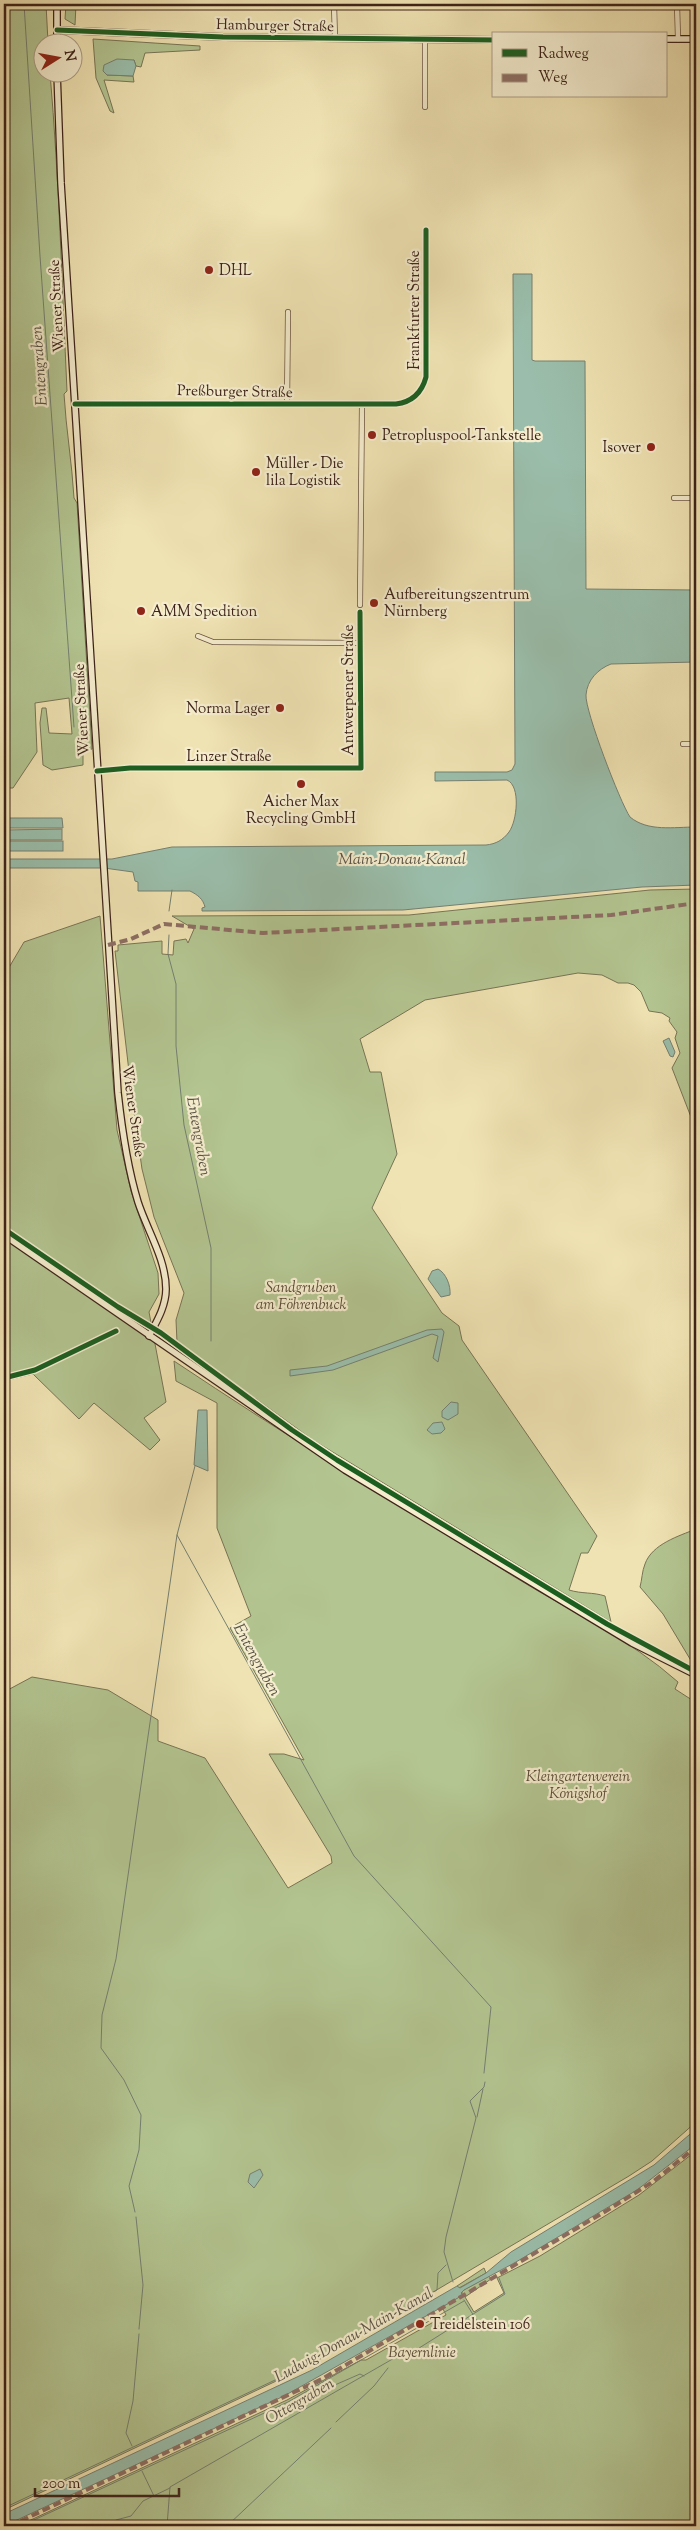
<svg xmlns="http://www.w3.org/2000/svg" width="700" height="2530" font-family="'Sorts Mill Goudy',serif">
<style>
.green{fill:#b3c591;stroke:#787455}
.water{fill:#9abeab;stroke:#758071}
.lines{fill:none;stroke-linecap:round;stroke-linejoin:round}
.stream{stroke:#758071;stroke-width:1}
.street-casing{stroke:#6a5340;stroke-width:6}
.secondary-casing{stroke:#3d2319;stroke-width:8}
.street{stroke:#f5edce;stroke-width:4.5}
.secondary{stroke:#f5edce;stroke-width:5.5}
.quiet{stroke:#8d6e63;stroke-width:4;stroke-dasharray:8 4;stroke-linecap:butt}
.cycleway-casing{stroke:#f5edce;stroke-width:8}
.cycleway{stroke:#1b5e20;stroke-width:5}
.poi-dot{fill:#8f2418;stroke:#f5edce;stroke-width:2}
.labels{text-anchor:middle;stroke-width:4.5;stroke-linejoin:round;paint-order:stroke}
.street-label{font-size:15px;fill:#3d2319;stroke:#f5edce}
.poi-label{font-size:15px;fill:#3d2319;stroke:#f5edce;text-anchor:start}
.park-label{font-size:15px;font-style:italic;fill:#5a4c37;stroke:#f5edce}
.water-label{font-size:16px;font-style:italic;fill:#595245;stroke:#f5edce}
</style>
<rect width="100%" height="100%" fill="#f0e3b3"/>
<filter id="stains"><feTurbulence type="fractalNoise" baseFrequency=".004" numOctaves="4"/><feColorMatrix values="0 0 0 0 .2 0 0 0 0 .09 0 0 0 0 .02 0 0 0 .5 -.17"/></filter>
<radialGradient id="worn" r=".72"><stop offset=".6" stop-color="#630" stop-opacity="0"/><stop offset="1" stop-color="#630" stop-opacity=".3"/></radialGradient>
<g class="green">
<path d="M 4,4 L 46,4 L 48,42 L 42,42 L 42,72 L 50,73 C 59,178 62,285 67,391 L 64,394 C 66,429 72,463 74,498 L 77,503 L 92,749 L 83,751 L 83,765 L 52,770 L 43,765 L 40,723 L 42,708 L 46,708 L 49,733 L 72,734 L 69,698 L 35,703 L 37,752 L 13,788 L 4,788 Z"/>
<polygon points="66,4 76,4 75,25 65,19"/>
<polygon points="93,39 200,46 200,50 145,53 141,67 136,66 134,60 107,75 133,76 134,82 104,80 114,113 110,111 96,78"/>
<path d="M 696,889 L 696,1130 L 672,1068 L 680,1053 L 675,1038 L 677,1032 L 669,1021 L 670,1018 L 662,1013 L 649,1011 L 641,992 L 634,985 L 628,983 L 618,983 L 602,975 L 578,973 L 425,1000 L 360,1039 L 370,1072 L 381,1072 L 397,1154 L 372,1208 L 442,1313 L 459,1326 L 462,1340 L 597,1536 L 588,1553 L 581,1553 L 569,1590 C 582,1594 593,1592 605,1596 L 611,1622 L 313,1440 L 177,1342 L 176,1320 L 184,1293 L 154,1217 L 142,1169 L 133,1106 L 115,951 L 118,951 L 118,945 L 162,941 L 162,954 L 173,955 L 174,941 L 186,939 L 188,943 L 194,929 L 172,916 L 409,915 L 650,890 Z"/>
<polygon points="100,916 117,1130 131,1191 158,1273 159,1294 149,1312 166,1402 144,1418 160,1440 150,1450 94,1403 79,1419 33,1374 4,1381 4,976 24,942"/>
<path d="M 174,1361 C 285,1435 399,1505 513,1576 C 568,1610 630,1639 678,1682 L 675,1689 L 692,1700 L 696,1689 L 696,2122 L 652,2161 L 629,2176 L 310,2365 L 4,2510 L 4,1692 L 32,1677 L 108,1690 L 158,1720 L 158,1741 L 205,1758 L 288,1888 L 332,1863 L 331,1856 L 269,1754 L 284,1754 L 304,1760 L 230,1628 L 251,1616 L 217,1528 L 217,1403 L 176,1381 Z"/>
<path d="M 696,1529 L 696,1669 L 663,1614 L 640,1587 C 642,1580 642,1571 645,1564 C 652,1544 679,1536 696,1529 Z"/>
<polygon points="696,2151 696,2526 18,2526 287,2400 361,2360 366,2360 446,2315 442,2307 462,2295 462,2291 489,2276 491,2279 465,2297 474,2312 504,2293 497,2278 540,2256 639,2195"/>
<polygon points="484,2268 486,2273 459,2288 457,2286"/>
</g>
<g class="water">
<polygon points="117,59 134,60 136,66 133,76 107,75 103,71 104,65"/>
<path d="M 513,274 L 532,274 L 532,360 L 535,361 L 585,361 L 586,589 L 696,590 L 696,662 L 611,664 C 598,669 587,680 586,695 C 585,711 620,802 630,817 C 648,832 674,827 696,827 L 696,885 L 642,887 L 403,910 L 202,911 L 202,908 L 205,907 C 203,899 198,895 190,891 L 138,891 L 138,882 L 135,881 L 133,872 L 104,868 L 4,868 L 4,859 L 112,859 L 172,847 L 486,845 C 496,844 503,840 509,832 C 517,821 521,786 507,780 L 435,781 L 435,772 L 507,772 L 512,770 L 515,764 Z"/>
<polygon points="6,818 62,818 63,828 6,828"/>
<polygon points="62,829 62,840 6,840 6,830"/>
<rect x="6" y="841" width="57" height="10"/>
<polygon points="669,1038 675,1052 673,1057 670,1056 663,1041"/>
<path d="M 438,1269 C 446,1273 451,1286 450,1295 L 441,1297 L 428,1279 L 432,1271 Z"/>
<polygon points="442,1329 444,1332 438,1362 433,1358 438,1336 432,1334 333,1370 290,1376 290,1370 327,1366 427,1330"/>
<polygon points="451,1402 458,1403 458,1414 448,1420 442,1417 442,1411"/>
<polygon points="198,1410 207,1410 208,1471 194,1465"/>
<polygon points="442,1422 445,1429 441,1433 432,1434 427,1430 433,1423"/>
<polygon points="696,2129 696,2144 637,2190 516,2262 464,2290 461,2293 463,2295 442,2307 284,2396 4,2526 4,2514 312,2370 457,2286 460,2288 486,2273 511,2252 654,2165"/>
<polygon points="260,2169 263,2175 254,2188 248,2182 250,2174"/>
</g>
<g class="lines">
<g class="stream">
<polyline points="24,4 40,256 74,727"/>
<polyline points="169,911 172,890"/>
<polyline points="169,935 168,954 176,984 176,1046 184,1125 211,1248 211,1341"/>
<polyline points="195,1466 177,1535 354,1856 491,2007 484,2073"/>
<polyline points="477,2117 483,2089"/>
<polyline points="135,2212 129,2186 139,2150 141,2115 124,2080 101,2048 102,2015 116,1959 177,1535"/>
<polyline points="136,2217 143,2285 139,2329"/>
<polyline points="453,2282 444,2252 446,2237 476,2118 470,2101 484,2087 485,2082"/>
<polyline points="464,2300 477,2321"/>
<polyline points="328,2388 360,2374 364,2376"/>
<polyline points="336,2422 374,2386 388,2368"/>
<polyline points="132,2446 126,2433 133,2401 139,2334"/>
<polyline points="142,2471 154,2496"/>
<polyline points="4,2508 309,2364 437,2290 438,2273 446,2265"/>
<polyline points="116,2520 131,2516 143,2501 170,2488"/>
<polyline points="21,2526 288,2402 464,2301"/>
<polyline points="167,2526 170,2487 403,2353 408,2355 505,2294 499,2278"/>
<polyline points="227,2526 331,2428"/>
</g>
<g class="street-casing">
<g id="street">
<polyline points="334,4 335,39"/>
<polyline points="677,4 678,39"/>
<polyline points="425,107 425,40"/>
<path d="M 75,404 L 396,404 C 412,402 422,392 426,377 L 426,230"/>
<polyline points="287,404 288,312"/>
<polyline points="674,498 696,498"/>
<polyline points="360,605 362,404"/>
<polyline points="198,636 213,642 361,643"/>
<polyline points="683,744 696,744"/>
<polyline points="97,771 130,768 361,768 360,612"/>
<polyline points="695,1675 693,1684 696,1685"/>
</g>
</g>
<g class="secondary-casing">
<g id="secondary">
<polyline points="57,30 223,37 494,40"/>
<polyline points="666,39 696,39"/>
<polyline points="57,42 57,4"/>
<path d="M 57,72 L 61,183 L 118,1093 C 122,1130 127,1166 138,1202 C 147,1230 166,1259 166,1289 C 166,1306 157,1321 149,1336"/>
<polyline points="4,1235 345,1470 632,1643 696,1675"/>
</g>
</g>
<use href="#street" class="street"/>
<use href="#secondary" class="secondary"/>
<g class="quiet">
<polyline points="108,945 131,939 164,924 263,933 611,915 696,903"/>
<polyline points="10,2526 322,2379 611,2208 654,2181 696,2147"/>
</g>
<g class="cycleway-casing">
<g id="cycleway">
<polyline points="57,30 223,37 494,40"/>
<path d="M 75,404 L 396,404 C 412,402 422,392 426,377 L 426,230"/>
<polyline points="97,771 130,768 361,768 360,612"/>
<polyline points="4,1229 118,1307 161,1333 292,1430 337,1460 607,1624 696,1672"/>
<polyline points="4,1378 35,1370 116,1331"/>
</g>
</g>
<use href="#cycleway" class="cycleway"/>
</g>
<g class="poi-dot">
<circle cx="209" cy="270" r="5"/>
<circle cx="372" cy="435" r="5"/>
<circle cx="651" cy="447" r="5"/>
<circle cx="256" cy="472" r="5"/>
<circle cx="374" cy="603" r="5"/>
<circle cx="141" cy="611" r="5"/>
<circle cx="280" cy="708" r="5"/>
<circle cx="301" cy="784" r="5"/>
<circle cx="420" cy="2324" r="5"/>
</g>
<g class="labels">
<g class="street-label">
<text transform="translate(275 25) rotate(1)" y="5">Hamburger Straße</text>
<text transform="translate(56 306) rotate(-93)" y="5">Wiener Straße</text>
<text transform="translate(414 310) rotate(-90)" y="5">Frankfurter Straße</text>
<text transform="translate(235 391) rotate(1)" y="5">Preßburger Straße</text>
<text transform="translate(348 690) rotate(-90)" y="5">Antwerpener Straße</text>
<text transform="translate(81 710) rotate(-93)" y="5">Wiener Straße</text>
<text x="229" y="761">Linzer Straße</text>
<text transform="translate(134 1111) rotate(82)" y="5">Wiener Straße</text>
</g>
<g class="poi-label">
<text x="219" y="275">DHL</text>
<text x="382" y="440">Petropluspool-Tankstelle</text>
<text x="641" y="452" text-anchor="end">Isover</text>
<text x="266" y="468">Müller - Die<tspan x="266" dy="17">lila Logistik</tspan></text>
<text x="384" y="599">Aufbereitungszentrum<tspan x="384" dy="17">Nürnberg</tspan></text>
<text x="151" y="616">AMM Spedition</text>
<text x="270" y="713" text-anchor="end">Norma Lager</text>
<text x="301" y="806" text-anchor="middle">Aicher Max<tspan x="301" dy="17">Recycling GmbH</tspan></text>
<text x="430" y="2329">Treidelstein 106</text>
</g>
<g class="park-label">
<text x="301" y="1292">Sandgruben<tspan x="301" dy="17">am Föhrenbuck</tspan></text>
<text x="578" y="1781">Kleingartenverein<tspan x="578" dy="17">Königshof</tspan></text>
<text x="422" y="2357">Bayernlinie</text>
</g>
<g class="water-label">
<text transform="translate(38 366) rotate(-94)" y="6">Entengraben</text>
<text x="402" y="864">Main-Donau-Kanal</text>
<text transform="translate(200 1136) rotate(80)" y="6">Entengraben</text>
<text transform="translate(258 1659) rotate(61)" y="6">Entengraben</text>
<text transform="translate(353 2334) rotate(-29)" y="6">Ludwig-Donau-Main-Kanal</text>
<text transform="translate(299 2400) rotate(-30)" y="6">Ottergraben</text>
</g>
</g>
<rect width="700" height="2530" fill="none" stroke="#f0e3b3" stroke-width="20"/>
<rect x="5" y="5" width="690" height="2520" fill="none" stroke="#3d2319" stroke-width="2.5"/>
<rect x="10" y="10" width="680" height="2510" fill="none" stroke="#3d2319"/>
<rect x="492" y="32" width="175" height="65" fill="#f5edce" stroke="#ab9c86"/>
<rect x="502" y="49" width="25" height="8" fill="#1b5e20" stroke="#ab9c86"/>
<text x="538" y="58" font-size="15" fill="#3d2319">Radweg</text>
<rect x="502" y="74" width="25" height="8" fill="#8d6e63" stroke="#ab9c86"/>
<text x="538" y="82" font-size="15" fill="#3d2319">Weg</text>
<g transform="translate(58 58) rotate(79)"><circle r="24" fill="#f5edce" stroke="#ab9c86"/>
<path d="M0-4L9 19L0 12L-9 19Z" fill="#8f2418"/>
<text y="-8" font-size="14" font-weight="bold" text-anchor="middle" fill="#3d2319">N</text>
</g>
<path d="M35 2488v8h144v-8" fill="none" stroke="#3d2319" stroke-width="2.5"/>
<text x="42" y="2488" font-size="15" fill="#3d2319" stroke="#f5edce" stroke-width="4" paint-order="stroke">200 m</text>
<rect width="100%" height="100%" filter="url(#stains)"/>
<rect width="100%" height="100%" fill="url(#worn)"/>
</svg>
